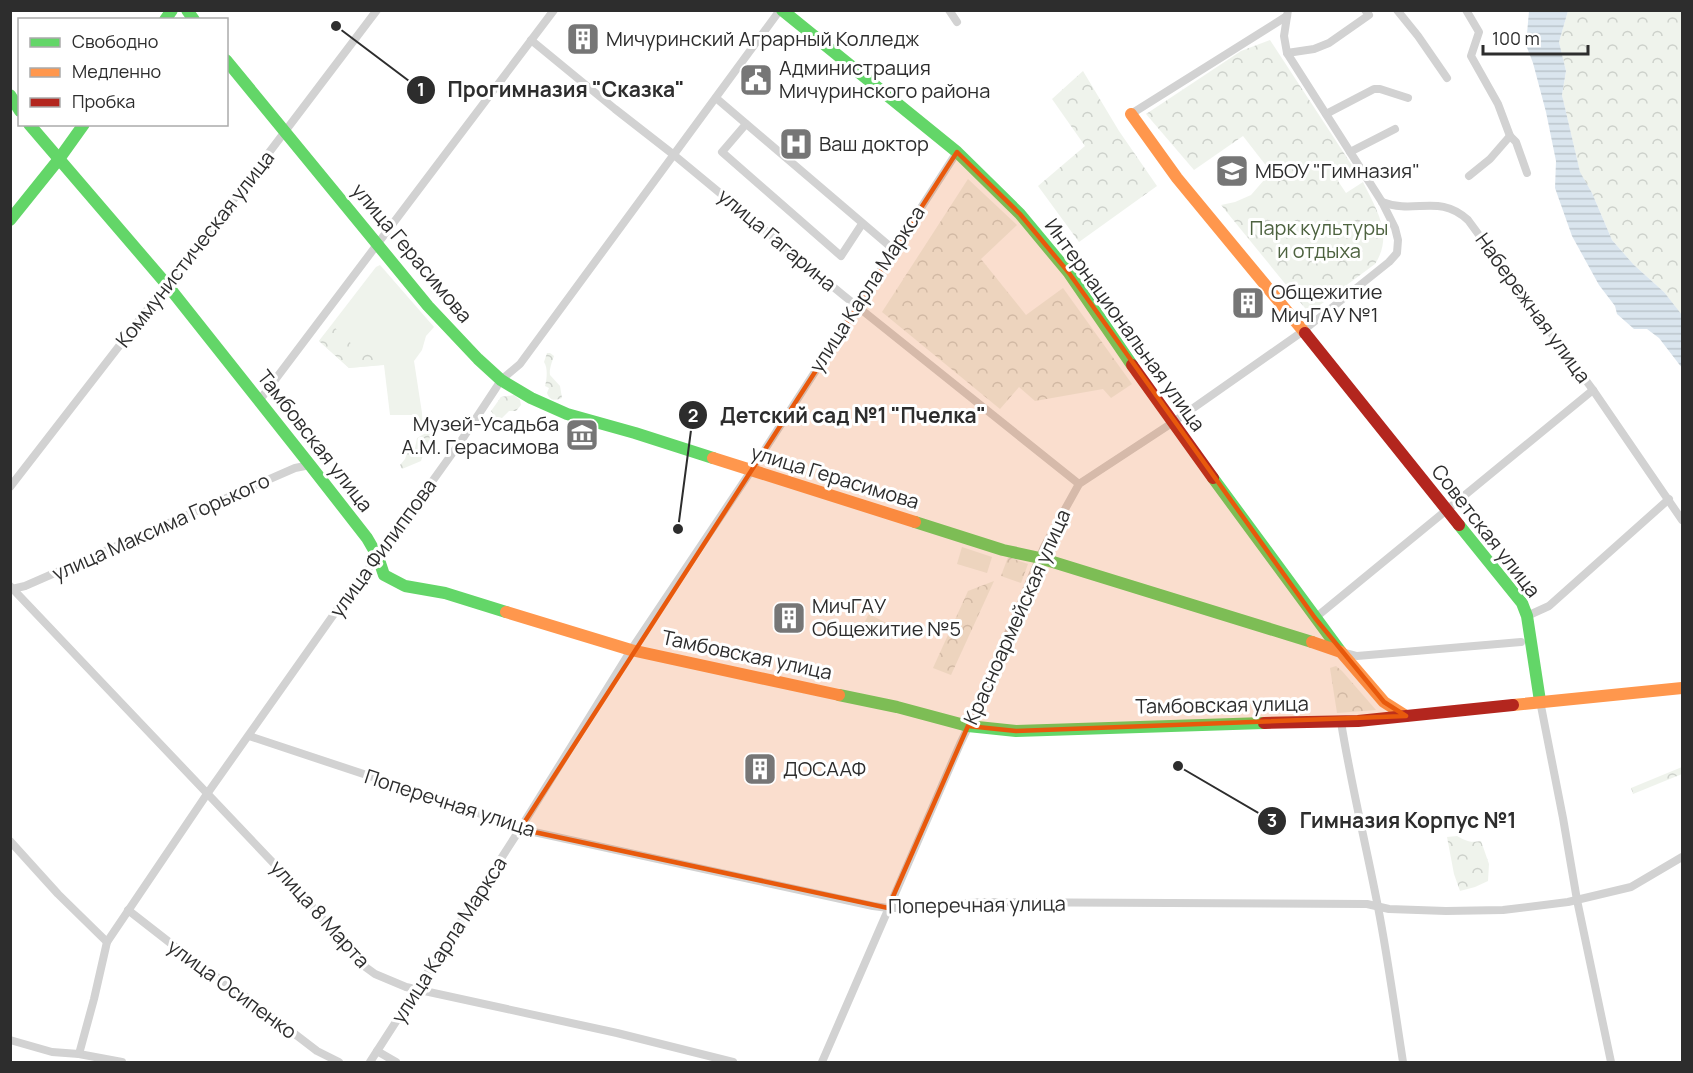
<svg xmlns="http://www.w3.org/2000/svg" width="1693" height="1073" font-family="Manrope,sans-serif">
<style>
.grass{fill:#eff3ec}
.forest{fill:url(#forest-crowns)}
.water{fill:url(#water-rules)}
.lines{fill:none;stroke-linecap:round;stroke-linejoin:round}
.street{stroke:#d2d2d2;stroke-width:8}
.fast{stroke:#63d668;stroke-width:12}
.slow{stroke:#ff974d;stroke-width:12}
.jam{stroke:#b3261e;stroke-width:12}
.marked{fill:#e8590c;fill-opacity:0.2;stroke:#e8590c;stroke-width:4.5;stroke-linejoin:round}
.labels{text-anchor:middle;stroke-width:6;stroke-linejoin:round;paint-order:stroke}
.poi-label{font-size:20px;fill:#2d2d2d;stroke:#fff;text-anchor:start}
.park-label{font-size:20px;fill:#4e6340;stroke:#fff}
.street-label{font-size:20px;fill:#2d2d2d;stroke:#fff}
.leader{fill:none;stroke:#2d2d2d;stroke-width:2}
.callout-dot{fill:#2d2d2d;stroke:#fff;stroke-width:2}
.mark-label{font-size:18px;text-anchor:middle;font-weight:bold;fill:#fff}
.callout-label{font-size:21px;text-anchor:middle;font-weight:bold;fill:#2d2d2d;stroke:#fff;stroke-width:6;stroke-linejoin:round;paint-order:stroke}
</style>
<defs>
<pattern id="forest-crowns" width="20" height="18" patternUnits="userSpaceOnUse" patternTransform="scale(1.5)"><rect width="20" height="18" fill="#eff3ec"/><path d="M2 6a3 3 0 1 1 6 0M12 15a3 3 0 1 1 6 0" fill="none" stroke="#cdd1cb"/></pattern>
<pattern id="water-rules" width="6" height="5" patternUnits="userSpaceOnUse" patternTransform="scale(1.5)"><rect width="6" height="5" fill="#dae5ee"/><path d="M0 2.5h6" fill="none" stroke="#bbc5cc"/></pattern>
</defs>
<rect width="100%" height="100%" fill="#fff"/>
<g class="grass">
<polygon points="380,265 434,327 426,336 422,350 414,361 422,413 423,431 414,430 412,415 390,415 384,365 349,368 319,341 376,267"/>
<polygon points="962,547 992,557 987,573 957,564"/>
</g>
<g class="forest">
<polygon points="1568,11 1682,11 1682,316 1664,292 1634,265 1612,240 1592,193 1580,173 1562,95 1566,71 1559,42"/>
<path d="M 1270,40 L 1355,170 L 1338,181 L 1346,193 L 1363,182 C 1376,209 1394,235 1375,264 L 1309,313 L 1221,205 L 1235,202 L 1251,195 L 1271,172 L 1243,136 L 1194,170 L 1146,114 L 1241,51 Z"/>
<polygon points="1083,71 1119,131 1157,186 1079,242 1038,186 1085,146 1052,99"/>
<polygon points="968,179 1017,225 981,259 1026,315 1063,288 1132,384 1111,398 1103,389 1035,401 1019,387 1000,409 882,312"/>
<polygon points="332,325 361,353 376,347 388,349 391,364 349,368 319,341"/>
<path d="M 547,353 L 550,353 L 554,356 C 552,362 549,369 550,375 L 560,386 L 562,398 C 555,401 550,401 547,393 L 549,388 L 545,386 C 547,379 548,368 544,362 Z"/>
<polygon points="514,395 520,400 521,405 516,411 509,411 502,418 496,418 491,411 501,397"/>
<polygon points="429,431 433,434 427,444 421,461 402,469 400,465 405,459 407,453 415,448 417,438"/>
<polygon points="1008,557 1028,564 1021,583 1001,576"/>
<polygon points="994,581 951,675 933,668 968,591"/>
<polygon points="869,614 892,626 889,633 863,625"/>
<polygon points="1336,666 1342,671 1376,710 1337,713 1330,668"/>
<polygon points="1682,767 1682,774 1633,794 1631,788"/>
<path d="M 1457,836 C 1466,841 1471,843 1481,841 L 1489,864 L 1488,881 L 1475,887 L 1460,891 L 1454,874 L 1447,837 Z"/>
</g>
<polygon class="water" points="1529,11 1568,11 1559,42 1566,71 1562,95 1580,172 1592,193 1612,240 1634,265 1664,292 1682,315 1682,368 1659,338 1647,329 1634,329 1617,314 1615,306 1599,285 1572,236 1555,188 1556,161 1546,112 1533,63 1526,45"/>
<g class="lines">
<g class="street">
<polyline points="949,10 957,22"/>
<polyline points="1397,10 1418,36 1447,78"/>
<polyline points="1466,10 1479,32 1471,56 1498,104 1510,136 1516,142 1527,173"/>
<polyline points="531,40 615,109 674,155 843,295 1079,484"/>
<polyline points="1287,53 1314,49 1329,43 1369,15 1365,10"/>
<polyline points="716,98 893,249"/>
<polyline points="1131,114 1287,16"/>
<polyline points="1326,114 1374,89 1380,89 1408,98"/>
<polyline points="746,124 722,152 841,256 862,224"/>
<polyline points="1350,152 1395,129"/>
<polyline points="1469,176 1490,159 1510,136"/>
<path d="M 1382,202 C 1415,215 1439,193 1468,220 L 1593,390 L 1682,520"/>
<polyline points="259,401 554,10"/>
<polyline points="10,487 154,301 168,286 377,10"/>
<polyline points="10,586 279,869 364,966 375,974 406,987 617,1033 733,1062"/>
<polyline points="12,589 25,586 295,468 310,465"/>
<polyline points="1527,616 1549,606 1669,499"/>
<polyline points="1315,618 1593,390"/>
<polyline points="1342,652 1357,656 1521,642"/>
<polyline points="1540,701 1563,818 1577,900 1611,1062"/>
<path d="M 1341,722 C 1351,784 1366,845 1378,907 C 1388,959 1395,1011 1403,1062"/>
<polyline points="249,736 460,806 520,829 873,906 888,908 907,908 981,902 1367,904 1389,909 1446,911 1503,910 1568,902 1631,887 1682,857"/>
<polyline points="10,841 58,894 107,942"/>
<polyline points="128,910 196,963 248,998 317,1051 339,1062"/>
<polyline points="10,1040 52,1052 79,1054 122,1062"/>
<polyline points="377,1051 396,1062"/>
<polyline points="79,1054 94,999 107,942 207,794 351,590 378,557 459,444 496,388 501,380 520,364 780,10"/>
<polyline points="370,1062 520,829 631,650 751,471 957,152"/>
<polyline points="822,1062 960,744 974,715 1044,547 1079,484 1172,423 1299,334 1389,262 1397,253 1398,240 1395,228 1382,202 1287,53 1284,36 1288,10"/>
</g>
<g class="fast">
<polyline points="187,10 194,20"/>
<polyline points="782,10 957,152 1020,214 1069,273 1132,365"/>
<polyline points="165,20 172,10"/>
<polyline points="226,60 428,306 478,359 501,380 531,398 567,414 635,433 713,458"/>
<polyline points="10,95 20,111"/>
<polyline points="29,124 168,286 310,465 367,538 378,557 384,575 405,586 445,593 506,612"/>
<polyline points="10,220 59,159 84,124"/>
<polyline points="1213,478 1341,652"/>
<polyline points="915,522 1003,550 1040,558 1312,642"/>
<polyline points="1459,525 1522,603 1527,616 1540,701"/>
<polyline points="839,695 897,707 968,726 1016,731 1264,723"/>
</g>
<g class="slow">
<polyline points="1131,114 1177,178 1305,333"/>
<polyline points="713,458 915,522"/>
<polyline points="506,612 631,650 839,695"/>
<polyline points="1312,642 1341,652 1384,702 1406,716"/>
<polyline points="1513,705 1682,688"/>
</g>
<g class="jam">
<polyline points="1305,333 1459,525"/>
<polyline points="1132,365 1213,478"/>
<polyline points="1264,723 1358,721 1513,705"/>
</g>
</g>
<path class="marked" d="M 957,152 L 1020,214 L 1069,273 L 1315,618 L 1384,702 L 1406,716 L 1016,731 L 968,726 L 888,908 L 520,829 Z"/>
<defs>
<g id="building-square" transform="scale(1.725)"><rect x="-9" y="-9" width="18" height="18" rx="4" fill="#767676" stroke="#fff"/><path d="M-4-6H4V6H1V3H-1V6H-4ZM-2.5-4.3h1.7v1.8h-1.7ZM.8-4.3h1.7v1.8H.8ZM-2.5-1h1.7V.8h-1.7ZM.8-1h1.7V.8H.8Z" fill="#fff"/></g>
<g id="civic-square" transform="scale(1.725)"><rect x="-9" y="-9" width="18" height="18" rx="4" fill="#767676" stroke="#fff"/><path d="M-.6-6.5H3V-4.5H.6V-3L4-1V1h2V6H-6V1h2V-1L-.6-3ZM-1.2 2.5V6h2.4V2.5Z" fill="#fff"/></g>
<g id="hospital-square" transform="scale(1.725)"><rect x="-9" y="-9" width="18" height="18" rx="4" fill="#767676" stroke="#fff"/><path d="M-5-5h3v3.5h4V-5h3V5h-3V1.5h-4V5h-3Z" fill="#fff"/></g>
<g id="school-square" transform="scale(1.725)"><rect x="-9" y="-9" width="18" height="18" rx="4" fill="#767676" stroke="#fff"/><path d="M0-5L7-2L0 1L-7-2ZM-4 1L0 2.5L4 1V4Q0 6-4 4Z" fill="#fff"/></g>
<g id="museum-square" transform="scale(1.725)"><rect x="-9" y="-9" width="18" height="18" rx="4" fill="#767676" stroke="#fff"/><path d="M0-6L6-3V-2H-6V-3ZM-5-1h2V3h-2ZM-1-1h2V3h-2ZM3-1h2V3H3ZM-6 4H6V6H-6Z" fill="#fff"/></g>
</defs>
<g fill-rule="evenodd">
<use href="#building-square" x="583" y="39"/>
<use href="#civic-square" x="756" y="80"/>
<use href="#hospital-square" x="796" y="144"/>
<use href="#school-square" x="1232" y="171"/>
<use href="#building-square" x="1248" y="303"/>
<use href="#museum-square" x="582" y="435"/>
<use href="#building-square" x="789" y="618"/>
<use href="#building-square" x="760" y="769"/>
</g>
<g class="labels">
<g class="poi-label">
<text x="606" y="46">Мичуринский Аграрный Колледж</text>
<text x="779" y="75">Администрация<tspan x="779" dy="23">Мичуринского района</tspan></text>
<text x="819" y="151">Ваш доктор</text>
<text x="1255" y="178">МБОУ "Гимназия"</text>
<text x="1271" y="299">Общежитие<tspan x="1271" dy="23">МичГАУ №1</tspan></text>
<text x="559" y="431" text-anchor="end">Музей-Усадьба<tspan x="559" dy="23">А.М. Герасимова</tspan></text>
<text x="812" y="613">МичГАУ<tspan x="812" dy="23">Общежитие №5</tspan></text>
<text x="783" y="776">ДОСААФ</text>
</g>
<g class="park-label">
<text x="1319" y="235">Парк культуры<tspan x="1319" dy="23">и отдыха</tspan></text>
</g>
<g class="street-label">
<text transform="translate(777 240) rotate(40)" y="7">улица Гагарина</text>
<text transform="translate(195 249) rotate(-52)" y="7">Коммунистическая улица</text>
<text transform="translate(412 253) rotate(50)" y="7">улица Герасимова</text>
<text transform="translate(867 289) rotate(-57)" y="7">улица Карла Маркса</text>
<text transform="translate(1533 308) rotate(54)" y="7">Набережная улица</text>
<text transform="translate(1125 325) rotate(54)" y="7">Интернациональная улица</text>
<text transform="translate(315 441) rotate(52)" y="7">Тамбовская улица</text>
<text transform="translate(835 477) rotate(17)" y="7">улица Герасимова</text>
<text transform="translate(161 527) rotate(-24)" y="7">улица Максима Горького</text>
<text transform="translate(1486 531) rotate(52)" y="7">Советская улица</text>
<text transform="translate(383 548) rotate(-54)" y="7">улица Филиппова</text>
<text transform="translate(1017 617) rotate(-66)" y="7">Красноармейская улица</text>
<text transform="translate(747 655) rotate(12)" y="7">Тамбовская улица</text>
<text transform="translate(1222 705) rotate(-1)" y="7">Тамбовская улица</text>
<text transform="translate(450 803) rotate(18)" y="7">Поперечная улица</text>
<text transform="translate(977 905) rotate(-1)" y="7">Поперечная улица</text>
<text transform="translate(320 914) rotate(48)" y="7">улица 8 Марта</text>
<text transform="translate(449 940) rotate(-57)" y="7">улица Карла Маркса</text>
<text transform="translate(232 989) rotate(36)" y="7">улица Осипенко</text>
</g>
</g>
<path class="leader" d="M336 26L421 90M678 529L693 415M1178 766L1272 821"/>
<g class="callout-dot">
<circle cx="336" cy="26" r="6"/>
<circle cx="678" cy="529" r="6"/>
<circle cx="1178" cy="766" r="6"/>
<circle cx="421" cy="90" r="15"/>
<circle cx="693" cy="415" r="15"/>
<circle cx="1272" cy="821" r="15"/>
</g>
<g class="mark-label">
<text x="421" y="96">1</text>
<text x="693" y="422">2</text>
<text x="1272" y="827">3</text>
</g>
<g class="callout-label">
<text x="566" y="97">Прогимназия "Сказка"</text>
<text x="853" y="423">Детский сад №1 "Пчелка"</text>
<text x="1408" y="828">Гимназия Корпус №1</text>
</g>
<rect width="1693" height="1073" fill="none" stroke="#2d2d2d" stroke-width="24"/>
<rect x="18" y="18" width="210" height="108" fill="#ffffff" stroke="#ababab" stroke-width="1.5"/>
<rect x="30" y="38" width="30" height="9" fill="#63d668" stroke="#ababab" stroke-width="1.5"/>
<text x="72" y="48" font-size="18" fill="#2d2d2d">Свободно</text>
<rect x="30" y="68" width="30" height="9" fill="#ff974d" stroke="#ababab" stroke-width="1.5"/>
<text x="72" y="78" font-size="18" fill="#2d2d2d">Медленно</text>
<rect x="30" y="98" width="30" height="9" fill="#b3261e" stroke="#ababab" stroke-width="1.5"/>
<text x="72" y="108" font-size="18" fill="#2d2d2d">Пробка</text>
<path d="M1483 45v9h105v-9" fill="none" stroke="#2d2d2d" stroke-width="3"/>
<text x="1492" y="45" font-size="18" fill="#2d2d2d" stroke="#ffffff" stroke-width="4.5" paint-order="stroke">100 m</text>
</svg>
